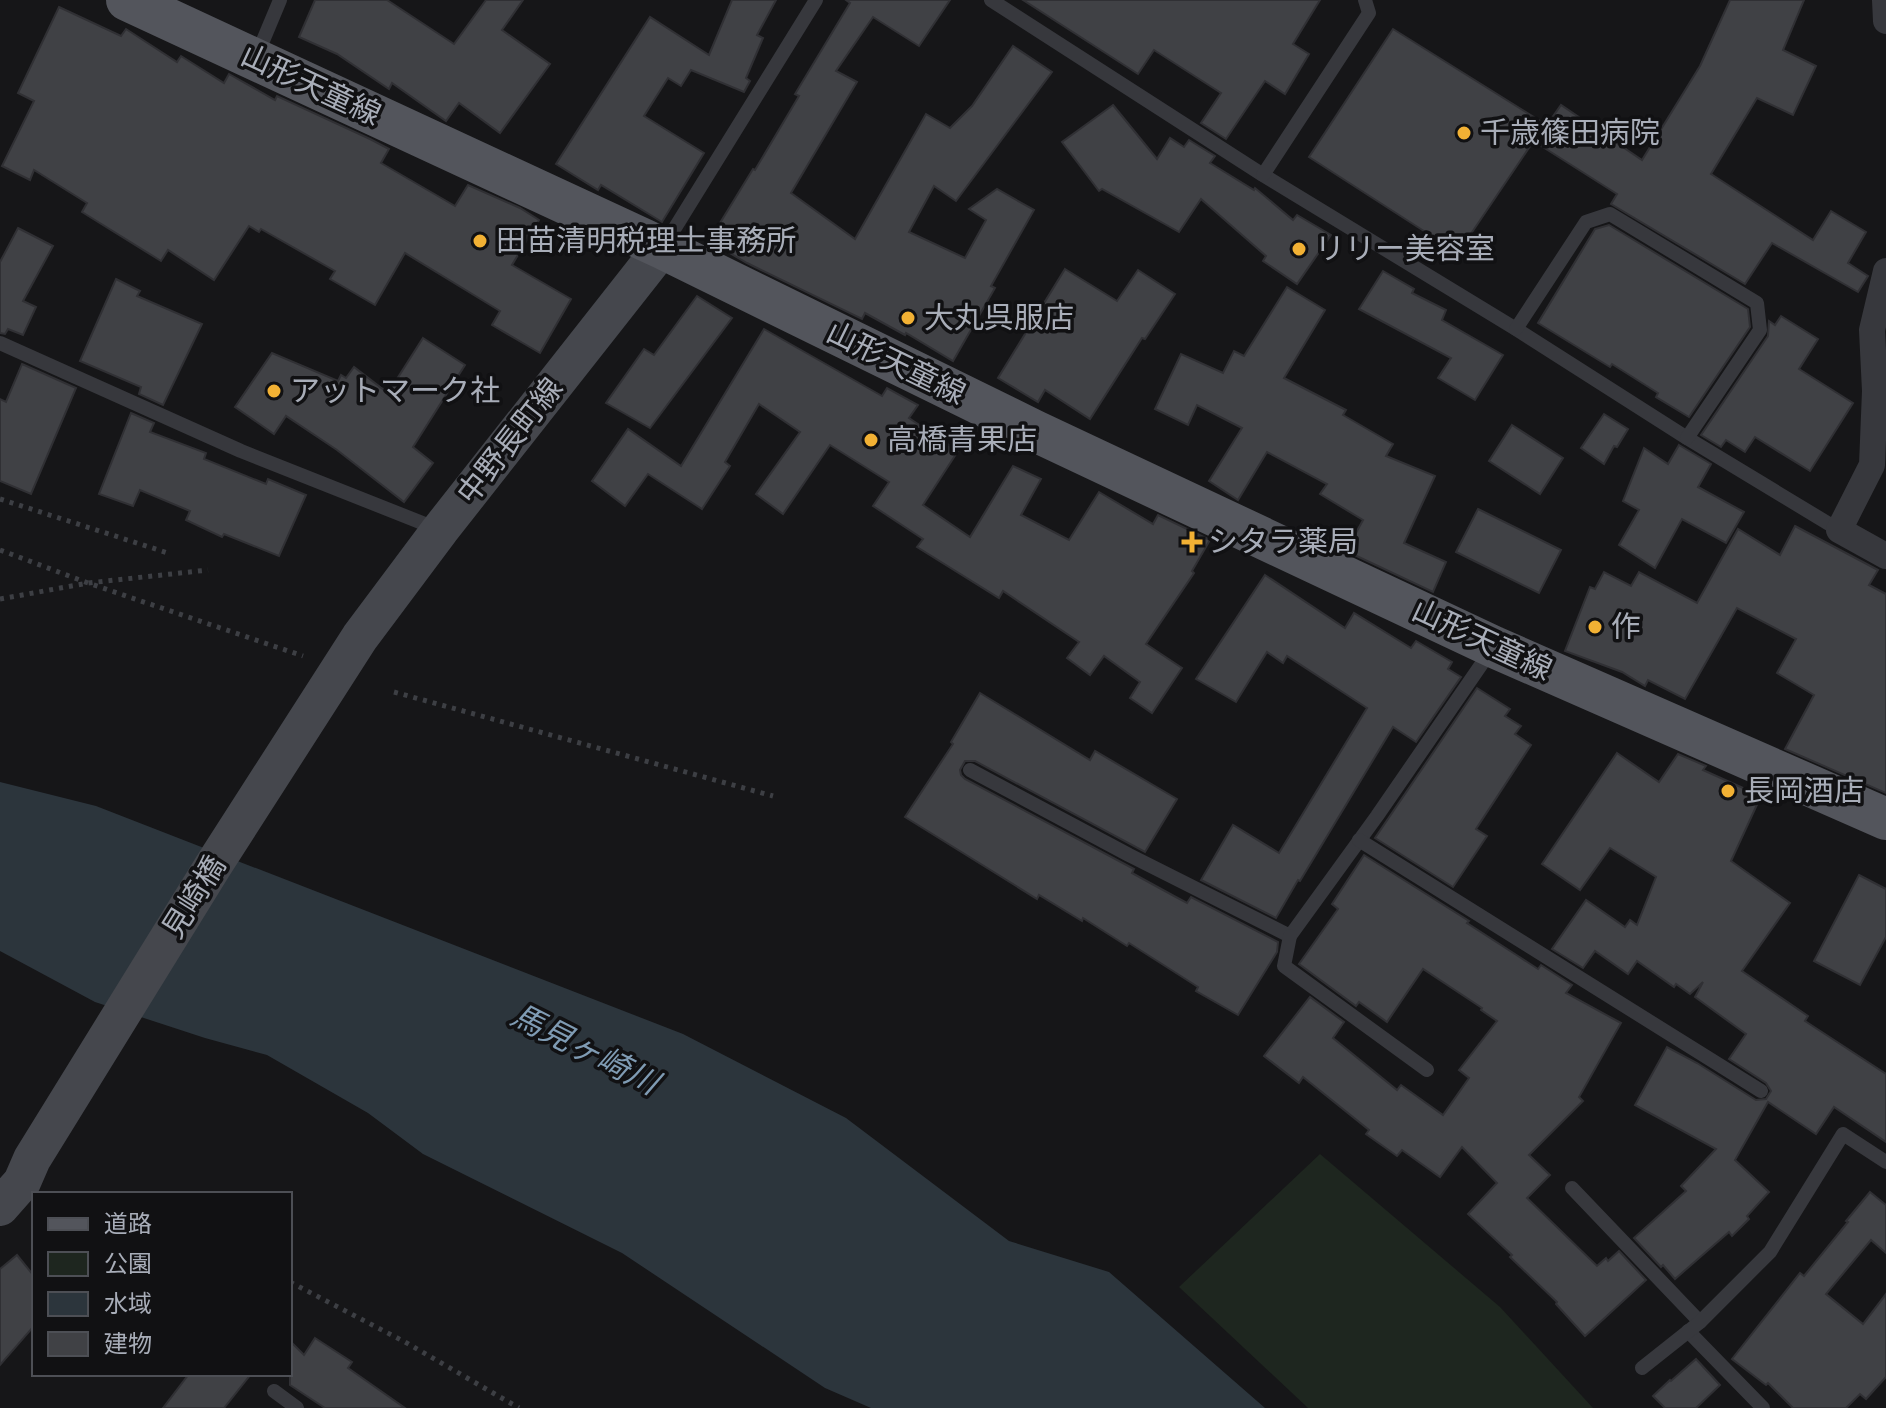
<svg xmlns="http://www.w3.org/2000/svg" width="1886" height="1408" font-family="Figtree,'Noto Sans JP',sans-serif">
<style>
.green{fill:#1e261f}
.water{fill:#2c353c}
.building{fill:#404145;stroke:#303034;stroke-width:2}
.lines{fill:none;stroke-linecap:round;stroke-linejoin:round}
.path{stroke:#3d3f44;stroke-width:5;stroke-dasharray:4 6;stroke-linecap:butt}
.lane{stroke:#37383d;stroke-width:14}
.street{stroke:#37383d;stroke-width:26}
.secondary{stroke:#45474d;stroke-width:38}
.primary{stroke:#53555c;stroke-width:42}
.poi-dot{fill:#f2b134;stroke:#111113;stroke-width:3}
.labels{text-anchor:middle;stroke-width:7;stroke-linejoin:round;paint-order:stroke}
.street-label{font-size:30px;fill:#a8adb8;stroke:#111113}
.poi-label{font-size:30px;fill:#a8adb8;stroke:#111113;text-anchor:start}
.water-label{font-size:32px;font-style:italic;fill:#7f9bb3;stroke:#111113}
</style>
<rect width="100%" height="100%" fill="#161618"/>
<polygon class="green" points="1320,1154 1500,1307 1593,1408 1308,1408 1179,1287"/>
<polygon class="water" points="0,782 96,806 683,1034 846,1118 1009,1241 1109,1272 1265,1408 871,1408 825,1388 622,1253 423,1154 368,1113 267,1055 205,1038 95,1002 0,951"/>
<g class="building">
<polygon points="315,0 387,0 454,44 486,0 523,0 502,30 550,64 500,133 459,103 446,121 392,83 389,89 337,54 299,37"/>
<polygon points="732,0 776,0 757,35 763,38 746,78 750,81 744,92 691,70 681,86 668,78 644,116 704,153 662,222 601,185 598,190 556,164 650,17 709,55"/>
<polygon points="846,0 950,0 919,46 873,17 836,71 857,82 791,193 855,239 926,114 950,128 972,106 1013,46 1052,72 956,201 934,186 909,232 965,258 986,220 969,209 997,189 1034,210 991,286 995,288 953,361 906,333 905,335 865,313 862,319 747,263 709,241 753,169 755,170 799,96 795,94 850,3"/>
<polygon points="1023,0 1320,0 1293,44 1309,54 1285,94 1265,81 1226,139 1201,123 1221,93 1154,50 1138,74"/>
<polygon points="1730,0 1804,0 1783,50 1816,66 1793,115 1757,98 1711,174 1813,240 1831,211 1866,232 1848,263 1868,276 1858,292 1772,243 1745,284 1611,204 1617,194 1535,142 1561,105 1642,160 1700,66"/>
<polygon points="59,7 121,36 126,29 177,62 181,56 224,83 229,74 275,100 277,96 370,139 389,149 381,163 455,206 468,185 520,208 539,220 512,265 571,299 540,353 492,325 500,311 405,253 375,305 330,279 335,271 261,229 259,232 249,226 214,280 168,250 161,261 82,212 87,203 34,170 30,180 2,166 34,101 18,93"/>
<polygon points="1393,29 1545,124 1458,253 1309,157"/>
<polygon points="1113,105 1157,159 1170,138 1184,147 1189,140 1215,156 1210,163 1254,190 1255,188 1293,220 1297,215 1331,235 1297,284 1263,261 1266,256 1201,199 1179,232 1102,189 1099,191 1062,142"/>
<polygon points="1609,225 1748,309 1750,327 1689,417 1656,397 1658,393 1612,364 1610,367 1538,323 1595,229"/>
<polygon points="18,228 53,246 23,301 36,307 23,335 8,329 5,334 0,333 0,262"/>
<polygon points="1065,269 1117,301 1138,270 1175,294 1145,339 1142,338 1090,419 1045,390 1038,402 998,378"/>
<polygon points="1383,271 1414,289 1412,293 1446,310 1442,320 1503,355 1475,400 1438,378 1451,358 1359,309"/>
<polygon points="116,279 140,291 137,296 202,324 163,405 139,394 141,387 80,361"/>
<polygon points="1287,287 1325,310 1284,378 1346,410 1343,415 1393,444 1386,456 1435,476 1404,543 1446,562 1433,592 1346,551 1363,520 1320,494 1327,484 1267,452 1238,500 1209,481 1242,428 1197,405 1188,425 1155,409 1181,354 1223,373 1234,351 1244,356"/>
<polygon points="697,296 732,318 650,428 606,403 644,349 654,355"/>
<polygon points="1781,316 1818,339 1799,369 1853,403 1810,471 1755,437 1745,452 1726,440 1721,447 1701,435 1768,336 1769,321 1775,325"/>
<polygon points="764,329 882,396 887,388 918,405 909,418 958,451 923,505 970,537 1013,466 1041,479 1021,515 1069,540 1099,492 1153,524 1158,515 1210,540 1192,571 1194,573 1146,644 1182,668 1152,713 1130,698 1140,682 1104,656 1090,675 1067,658 1079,642 1003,591 999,598 917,547 923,539 873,506 889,482 830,445 783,514 756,494 800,432 759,404 725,462 730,466 702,509 648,474 625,506 592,481 628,429 681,466"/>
<polygon points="423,338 465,365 413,447 433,463 404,502 337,450 286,416 274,434 235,407 272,353 338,381 341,375 346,378 354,367 388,393"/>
<polygon points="22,364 76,388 31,494 0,481 0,399 6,402"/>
<polygon points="131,413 154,423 150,432 206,453 204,459 266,484 268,479 306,495 279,556 224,534 222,537 186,520 190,511 140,490 133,506 99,494"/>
<polygon points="1604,414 1628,429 1617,447 1614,446 1604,464 1581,448"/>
<polygon points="1512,425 1563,458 1540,494 1489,461"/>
<polygon points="1679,445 1711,464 1698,487 1744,512 1726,543 1682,519 1655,568 1619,545 1639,510 1623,501 1644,448 1668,464"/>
<polygon points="1478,509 1561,550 1539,593 1456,552"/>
<polygon points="1795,526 1878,570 1869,585 1886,594 1886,793 1785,749 1814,695 1777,673 1796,639 1737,608 1685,699 1648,680 1645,686 1622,672 1565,651 1590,587 1595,589 1604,572 1631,586 1639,572 1697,603 1738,529 1780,555"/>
<polygon points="1265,575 1345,628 1354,613 1411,648 1416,641 1452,662 1448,669 1461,677 1416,742 1393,727 1300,881 1298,880 1276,918 1201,880 1233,825 1279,853 1367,708 1287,656 1283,663 1267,652 1236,702 1196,679"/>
<polygon points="1477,688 1510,709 1505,716 1521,726 1515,734 1531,745 1476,829 1487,836 1453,887 1375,838"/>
<polygon points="980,693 1090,760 1095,751 1177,799 1145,852 975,761 965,761 960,770 961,775 965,779 1134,869 1132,873 1174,896 1187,903 1191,897 1278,942 1277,952 1238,1015 1196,991 1198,987 1129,943 1127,946 1083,918 1082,921 1039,895 1037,899 905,817 953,744 951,742"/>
<polygon points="1617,753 1659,782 1678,754 1706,766 1703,770 1761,796 1731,861 1790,903 1742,971 1808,1016 1805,1021 1886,1074 1886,1142 1834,1107 1816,1134 1768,1102 1735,1160 1769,1192 1747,1216 1749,1219 1732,1236 1729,1232 1675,1279 1663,1265 1661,1267 1634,1238 1686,1191 1681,1186 1716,1149 1635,1105 1667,1047 1697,1063 1756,1100 1766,1099 1771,1091 1766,1083 1729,1059 1746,1034 1695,997 1703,982 1690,994 1676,984 1674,987 1637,961 1628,974 1595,951 1583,968 1552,949 1586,900 1625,927 1630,920 1637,925 1656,877 1610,848 1580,890 1542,864"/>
<polygon points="1364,855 1469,921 1467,923 1518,956 1538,969 1541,965 1572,985 1566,993 1621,1023 1579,1097 1583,1101 1529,1155 1550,1175 1527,1198 1597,1266 1606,1258 1608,1261 1619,1251 1646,1280 1585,1336 1556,1304 1557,1302 1510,1257 1512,1255 1468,1214 1497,1183 1462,1147 1440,1177 1402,1150 1397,1156 1366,1134 1369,1130 1303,1077 1299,1083 1264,1056 1310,997 1344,1022 1333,1038 1397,1090 1401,1085 1443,1115 1469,1078 1459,1070 1497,1021 1481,1010 1482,1008 1423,969 1387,1022 1359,1002 1356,1006 1299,964 1338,909 1332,904"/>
<polygon points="1859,875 1886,889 1886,937 1860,985 1814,961"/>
<polygon points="1870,1192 1886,1205 1886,1253 1871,1240 1826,1294 1863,1324 1886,1294 1886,1377 1866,1399 1860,1394 1846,1408 1793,1408 1768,1383 1766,1385 1732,1359 1800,1273 1804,1276 1848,1222 1846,1221"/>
<polygon points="17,1255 34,1276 34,1326 0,1365 0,1269"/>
<polygon points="315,1338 352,1362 348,1368 405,1408 325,1408 290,1385 290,1341 304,1355"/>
<polygon points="1696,1359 1720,1385 1696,1408 1665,1408 1653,1396 1670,1380 1671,1381"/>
<polygon points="189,1374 251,1374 224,1408 163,1408"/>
</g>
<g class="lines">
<g class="path">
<polyline points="0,499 171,554"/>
<polyline points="0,550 88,583 303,656"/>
<polyline points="0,599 88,583 208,570"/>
<polyline points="394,692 773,796"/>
<polyline points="290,1282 405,1342 519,1408"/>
</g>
<g class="lane">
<polyline points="991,0 1263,175 1516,329 1687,438 1839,530"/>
<polyline points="257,55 280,0"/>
<polyline points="1263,175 1369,13 1365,0"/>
<polyline points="665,244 816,0"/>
<polyline points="1516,329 1586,222 1610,214 1757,303 1760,330 1687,438"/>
<polyline points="0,343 241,451 440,530"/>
<polyline points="970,770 1129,855 1290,936 1377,816 1492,649"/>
<polyline points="1359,840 1761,1091"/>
<polyline points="1290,936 1284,966 1427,1070"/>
<polyline points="1572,1188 1700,1322"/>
<polyline points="1688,1331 1763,1408"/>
<polyline points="1642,1368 1700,1322 1770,1252 1843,1134 1886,1162"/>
<polyline points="274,1391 297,1408"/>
</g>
<g class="street">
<polyline points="1885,0 1886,21"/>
<polyline points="1886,271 1872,330 1875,391 1872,465 1839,530 1886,556"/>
</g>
<polyline class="secondary" points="0,1207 22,1182 32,1159 213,866 360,637 440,530 662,248"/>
<polyline class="primary" points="127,0 662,248 1035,431 1494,647 1886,819"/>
</g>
<g class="poi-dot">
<circle cx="1464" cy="133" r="8"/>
<circle cx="480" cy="241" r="8"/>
<circle cx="1299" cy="249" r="8"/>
<circle cx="908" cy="318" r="8"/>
<circle cx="274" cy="391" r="8"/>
<circle cx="871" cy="440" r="8"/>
<path d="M1188 530h8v8h8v8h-8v8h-8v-8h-8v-8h8z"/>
<circle cx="1595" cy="627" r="8"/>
<circle cx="1728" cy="791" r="8"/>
</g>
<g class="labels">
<g class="street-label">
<text transform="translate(311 85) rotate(25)" y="10">山形天童線</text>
<text transform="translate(896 363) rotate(26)" y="10">山形天童線</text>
<text transform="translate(510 441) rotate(-52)" y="10">中野長町線</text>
<text transform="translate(1482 640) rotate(25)" y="10">山形天童線</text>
<text transform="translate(194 897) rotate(-58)" y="10">見崎橋</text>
</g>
<g class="poi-label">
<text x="1480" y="143">千歳篠田病院</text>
<text x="496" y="251">田苗清明税理士事務所</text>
<text x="1315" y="259">リリー美容室</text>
<text x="924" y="328">大丸呉服店</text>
<text x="290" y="401">アットマーク社</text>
<text x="887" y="450">高橋青果店</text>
<text x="1208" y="552">シタラ薬局</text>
<text x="1611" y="637">作</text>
<text x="1744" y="801">長岡酒店</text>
</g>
<g class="water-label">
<text transform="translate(585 1049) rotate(27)" y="11">馬見ヶ崎川</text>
</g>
</g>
<rect x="32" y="1192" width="260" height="184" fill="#111113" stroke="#4d4f55" stroke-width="2"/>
<rect x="48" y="1218" width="40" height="12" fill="#53555c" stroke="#4d4f55" stroke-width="2"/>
<text x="104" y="1232" font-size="24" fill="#a8adb8">道路</text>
<rect x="48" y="1252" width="40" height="24" fill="#1e261f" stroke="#4d4f55" stroke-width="2"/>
<text x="104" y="1272" font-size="24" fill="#a8adb8">公園</text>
<rect x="48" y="1292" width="40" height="24" fill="#2c353c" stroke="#4d4f55" stroke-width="2"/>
<text x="104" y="1312" font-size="24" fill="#a8adb8">水域</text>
<rect x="48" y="1332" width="40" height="24" fill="#404145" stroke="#4d4f55" stroke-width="2"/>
<text x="104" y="1352" font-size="24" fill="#a8adb8">建物</text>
</svg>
